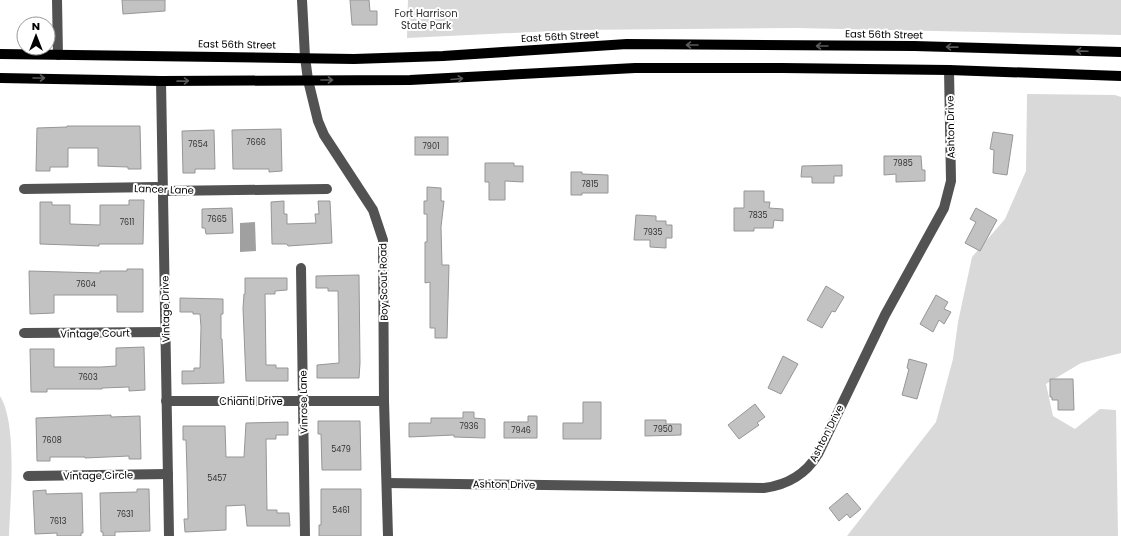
<svg xmlns="http://www.w3.org/2000/svg" width="1121" height="536" font-family="Poppins,sans-serif">
<style>
.green{fill:#d9d9d9}
.water{fill:#a0a0a0}
.building{fill:#c2c2c2;stroke:#969696}
.lines{fill:none;stroke-linecap:round;stroke-linejoin:round}
.minor{stroke:#525252;stroke-width:10}
.major{stroke:#000;stroke-width:10}
.oneway{stroke:#595959}
.labels{text-anchor:middle;stroke-width:4;stroke-linejoin:round;paint-order:stroke}
.number-label{font-size:8px;fill:#303030}
.park-label{font-size:10px;fill:#303030;stroke:#fff}
.street-label{font-size:10px;fill:#000;stroke:#fff}
</style>
<rect width="100%" height="100%" fill="#fff"/>
<g class="green">
<polygon points="408,0 1121,0 1121,35 796,28 575,30 407,38"/>
<polygon points="1027,94 1115,95 1121,97 1121,353 1081,363 1046,384 1053,416 1075,429 1100,409 1116,410 1118,536 847,536 936,422 953,359 958,322 972,257 1005,219 1026,171"/>
<path d="M 0,396 C 18,425 10,500 9,536 L 0,536 Z"/>
</g>
<polygon class="water" points="255,222 256,251 240,252 240,223"/>
<g class="building">
<polygon points="122,0 165,0 165,11 123,14"/>
<polygon points="350,0 369,0 370,11 377,11 377,25 352,25"/>
<polygon points="67,126 140,126 141,169 128,169 128,167 98,166 98,148 68,148 68,167 50,167 50,171 36,171 37,128 67,127"/>
<polygon points="281,129 282,171 269,172 269,169 233,169 232,130"/>
<polygon points="214,130 215,169 195,169 195,173 183,173 182,131"/>
<polygon points="993,132 1013,135 1007,175 993,173 994,150 990,149"/>
<rect x="415" y="137" width="33" height="18"/>
<polygon points="884,156 921,156 922,170 925,170 925,181 896,182 896,174 884,175"/>
<polygon points="485,163 514,163 514,166 523,166 523,182 505,181 505,200 489,200 489,182 485,182"/>
<polygon points="842,165 842,176 834,176 834,183 812,183 812,177 801,177 802,166"/>
<polygon points="571,172 582,172 582,174 608,175 608,193 582,193 582,195 571,195"/>
<polygon points="427,187 441,188 441,201 444,201 441,227 442,265 449,265 447,338 435,338 435,328 430,328 430,282 425,283 425,242 427,242 427,214 424,214 424,201 427,201"/>
<polygon points="744,191 764,191 764,202 770,202 769,208 783,209 783,221 774,220 773,228 754,228 754,231 734,231 734,208 744,208"/>
<polygon points="129,200 144,200 143,244 99,244 99,246 40,244 40,202 52,202 52,205 70,205 70,224 100,225 100,205 129,205"/>
<polygon points="284,201 284,214 287,214 287,224 316,223 315,214 319,214 318,201 330,201 332,243 288,246 287,244 272,244 271,202"/>
<polygon points="232,208 233,233 206,234 205,228 202,228 202,209"/>
<polygon points="976,208 997,220 980,251 965,243 976,222 970,219"/>
<polygon points="636,215 656,216 656,221 666,221 666,225 672,225 672,238 666,238 666,248 650,247 650,240 634,240"/>
<polygon points="127,269 143,269 143,312 117,312 117,295 54,295 54,313 30,314 29,271 100,273 100,271 127,271"/>
<polygon points="359,275 360,363 359,378 317,378 317,365 339,363 338,291 328,291 328,288 316,288 316,276"/>
<polygon points="245,278 287,278 287,290 275,291 275,294 265,294 266,365 276,365 276,368 288,368 288,381 246,381 243,308 244,294 245,294"/>
<polygon points="826,286 844,297 835,312 832,311 822,328 807,320"/>
<polygon points="936,295 948,302 944,309 951,312 944,324 939,320 933,332 920,324"/>
<polygon points="180,298 223,299 223,314 221,314 221,339 222,339 224,383 182,384 182,371 194,371 194,368 200,368 201,327 200,314 193,314 193,312 180,312"/>
<polygon points="144,347 145,390 129,391 129,387 102,388 102,389 47,389 47,392 31,392 30,349 54,349 54,367 101,367 116,366 116,348"/>
<polygon points="783,356 798,364 781,394 768,388"/>
<polygon points="909,359 927,364 917,399 902,395 909,369 907,368"/>
<polygon points="1050,379 1073,379 1074,410 1058,410 1058,400 1052,400 1052,397 1050,397"/>
<polygon points="583,402 601,402 601,439 563,439 563,423 583,423"/>
<polygon points="755,404 765,417 757,423 759,425 739,439 728,425"/>
<polygon points="463,412 474,412 474,418 485,419 485,438 454,437 454,435 409,437 409,423 431,423 431,418 463,418"/>
<polygon points="111,415 111,417 140,416 141,459 129,459 129,456 85,458 85,457 50,457 50,461 37,461 36,418"/>
<polygon points="528,416 537,416 537,438 504,438 504,422 528,422"/>
<polygon points="645,420 666,420 666,424 681,424 681,435 645,436"/>
<polygon points="318,421 360,421 361,470 322,470 321,434 318,434"/>
<polygon points="288,422 288,435 276,435 276,439 266,439 267,510 277,510 277,513 289,513 290,526 247,526 245,505 226,506 226,530 185,532 184,519 188,519 187,472 186,440 183,440 183,426 225,426 226,457 244,457 246,423"/>
<polygon points="137,489 149,489 150,531 115,532 115,536 103,536 103,532 101,532 100,493 137,492"/>
<polygon points="321,489 361,489 361,536 319,536 319,525 321,525"/>
<polygon points="46,490 46,494 82,493 83,533 81,533 81,536 57,536 57,533 35,534 33,491"/>
<polygon points="847,493 861,509 850,518 847,514 839,521 829,508"/>
</g>
<g class="lines">
<g class="minor">
<polyline points="57,0 58,55"/>
<polyline points="302,0 305,57 308,80 318,121 324,135 373,210 383,240 384,401 388,536"/>
<polyline points="161,81 169,536"/>
<polyline points="24,189 157,187 163,191 327,189"/>
<polyline points="301,268 305,536"/>
<polyline points="24,333 165,332"/>
<polyline points="166,401 384,401"/>
<polyline points="28,476 168,474"/>
<path d="M 387,483 L 764,488 C 787,485 806,474 818,454 L 885,315 L 944,208 L 951,181 L 949,70"/>
</g>
<g class="major">
<polyline points="0,54 354,59 443,56 627,44 914,46 1121,52"/>
<polyline points="0,78 161,81 410,80 635,68 782,68 949,70 1121,76"/>
</g>
</g>
<defs><path id="oneway-shaft" d="M-6 0H5M1.5-3L5.5 0L1.5 3" fill="none" stroke-width="1.6" stroke-linecap="round" stroke-linejoin="round"/></defs>
<g class="oneway">
<use href="#oneway-shaft" transform="translate(692 45) rotate(-180)"/>
<use href="#oneway-shaft" transform="translate(822 46) rotate(180)"/>
<use href="#oneway-shaft" transform="translate(952 47) rotate(-179)"/>
<use href="#oneway-shaft" transform="translate(1082 51) rotate(-178)"/>
<use href="#oneway-shaft" transform="translate(39 78)"/>
<use href="#oneway-shaft" transform="translate(457 79) rotate(-5)"/>
<use href="#oneway-shaft" transform="translate(327 80)"/>
<use href="#oneway-shaft" transform="translate(183 81) rotate(-1)"/>
</g>
<g class="labels">
<g class="number-label">
<text x="256" y="145">7666</text>
<text x="198" y="147">7654</text>
<text x="431" y="149">7901</text>
<text x="903" y="166">7985</text>
<text x="590" y="187">7815</text>
<text x="758" y="218">7835</text>
<text x="217" y="222">7665</text>
<text x="127" y="225">7611</text>
<text x="653" y="235">7935</text>
<text x="86" y="287">7604</text>
<text x="88" y="380">7603</text>
<text x="469" y="429">7936</text>
<text x="663" y="432">7950</text>
<text x="521" y="433">7946</text>
<text x="52" y="443">7608</text>
<text x="341" y="452">5479</text>
<text x="217" y="481">5457</text>
<text x="341" y="513">5461</text>
<text x="125" y="517">7631</text>
<text x="58" y="524">7613</text>
</g>
<g class="park-label">
<text x="426" y="17">Fort Harrison<tspan x="426" dy="12">State Park</tspan></text>
</g>
<g class="street-label">
<text transform="translate(884 34) rotate(1)" y="4">East 56th Street</text>
<text transform="translate(560 36) rotate(-3)" y="4">East 56th Street</text>
<text transform="translate(237 44) rotate(1)" y="4">East 56th Street</text>
<text transform="translate(950 127) rotate(-91)" y="4">Ashton Drive</text>
<text transform="translate(164 189) rotate(2)" y="4">Lancer Lane</text>
<text transform="translate(383 282) rotate(-91)" y="4">Boy Scout Road</text>
<text transform="translate(165 309) rotate(-91)" y="4">Vintage Drive</text>
<text transform="translate(95 333) rotate(-1)" y="4">Vintage Court</text>
<text x="251" y="405">Chianti Drive</text>
<text transform="translate(303 402) rotate(-91)" y="4">Vinrose Lane</text>
<text transform="translate(826 433) rotate(-63)" y="4">Ashton Drive</text>
<text transform="translate(98 475) rotate(-1)" y="4">Vintage Circle</text>
<text transform="translate(504 484) rotate(1)" y="4">Ashton Drive</text>
</g>
</g>
<g transform="translate(36 36)"><circle r="19" fill="#ffffff" stroke="#999999"/>
<path d="M0-3L7 15L0 10L-7 15Z" fill="#000000"/>
<text y="-6" font-size="11" font-weight="bold" text-anchor="middle" fill="#000000">N</text>
</g>
</svg>
